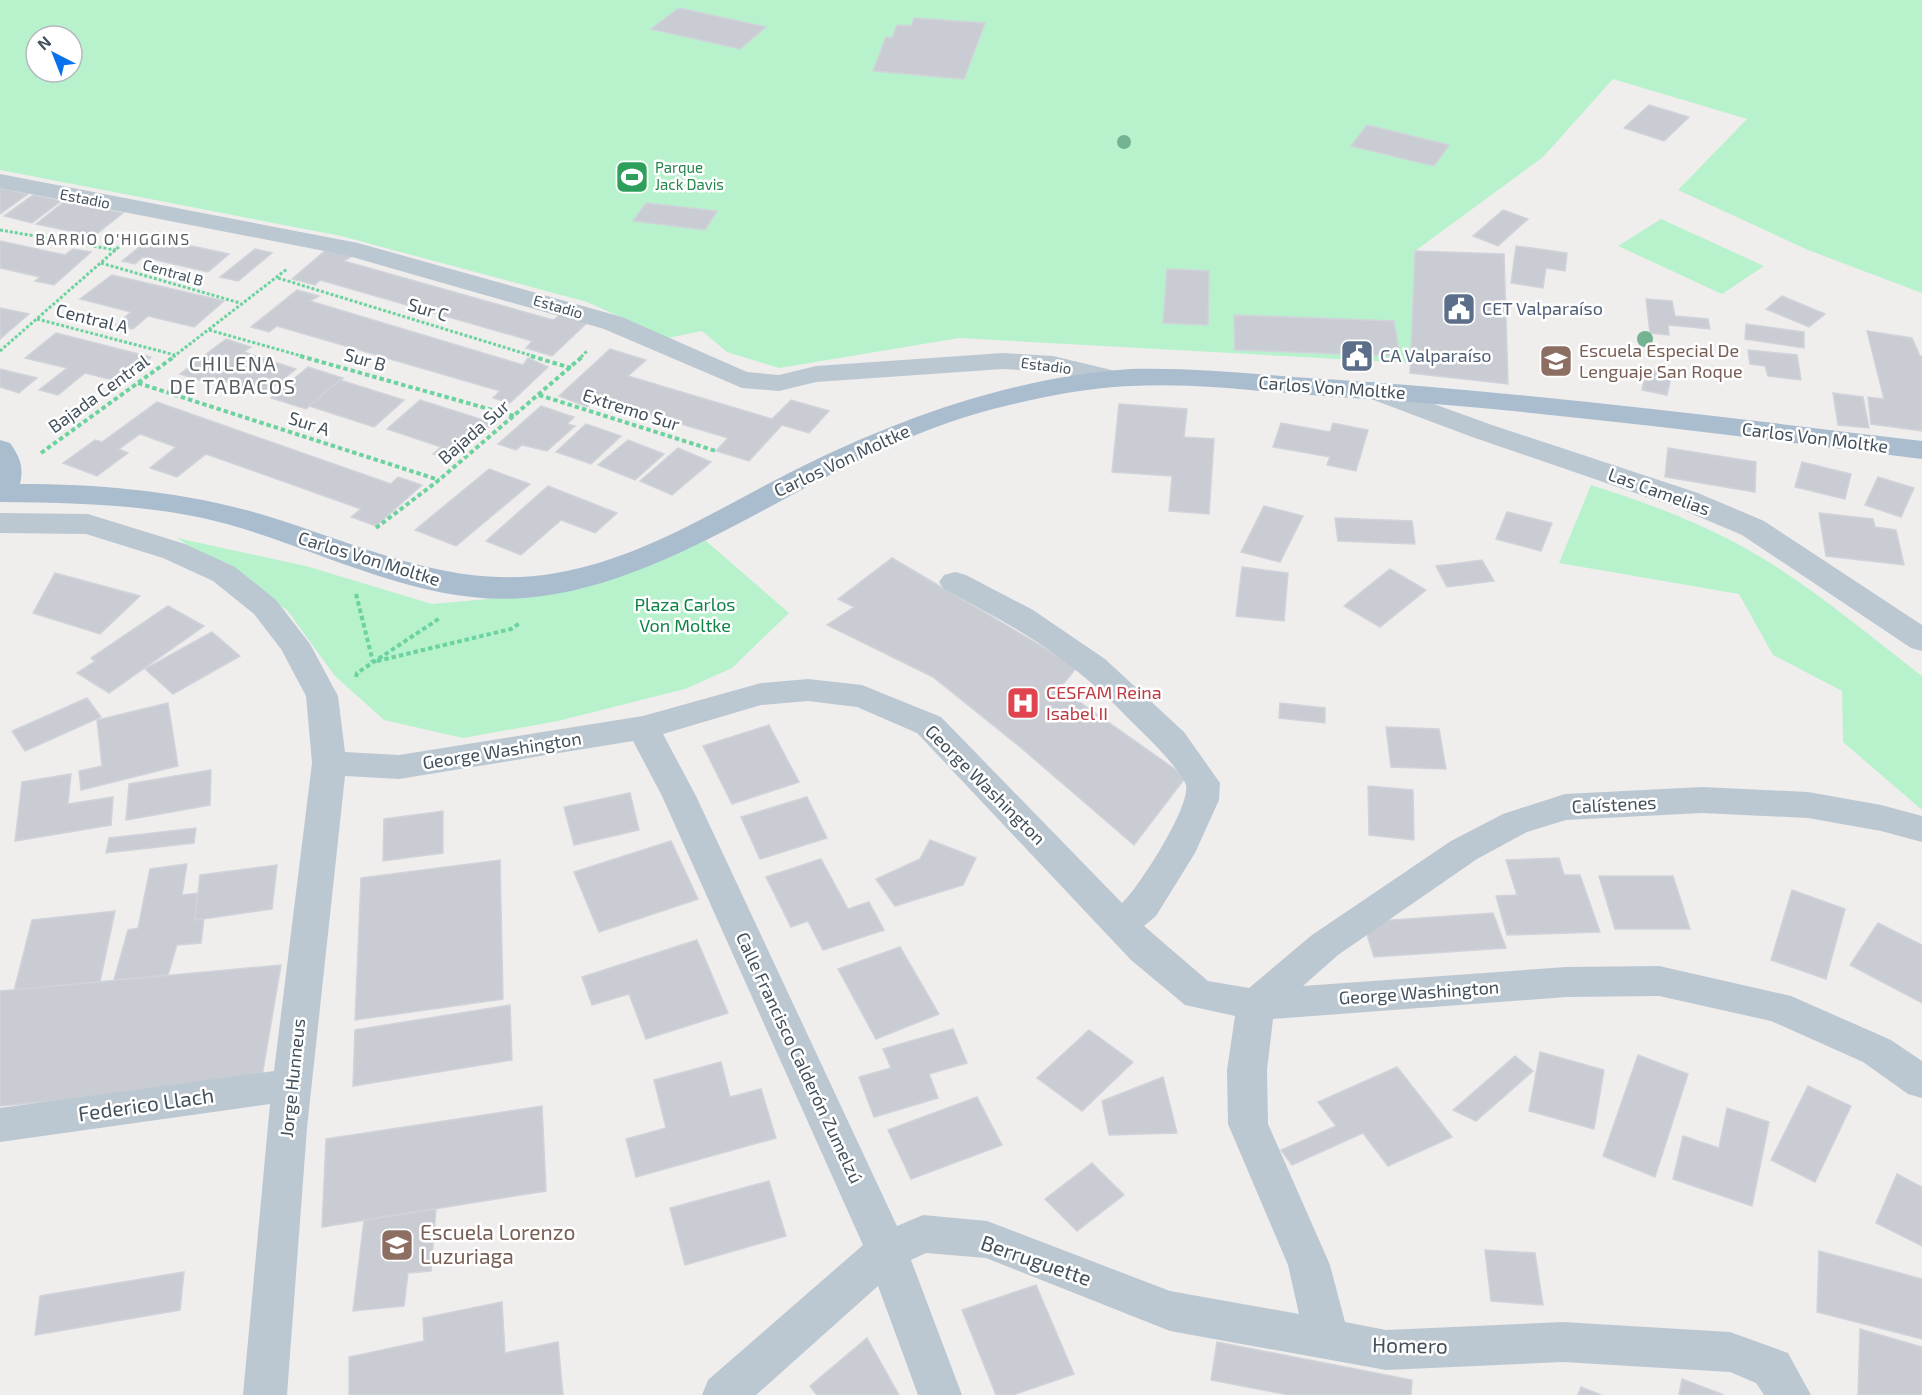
<svg xmlns="http://www.w3.org/2000/svg" width="1922" height="1395" font-family="'Exo 2',sans-serif">
<style>
.green{fill:#b7f2cd;fill-rule:evenodd}
.building{fill:#c9ccd3;stroke:#d1d3da;stroke-width:1.5}
.lines{fill:none;stroke-linecap:round;stroke-linejoin:round}
.path-far1{stroke:#6cd39f;stroke-width:3;stroke-dasharray:3 2;stroke-linecap:butt}
.path{stroke:#6cd39f;stroke-width:4;stroke-dasharray:4.5 3;stroke-linecap:butt}
.minor{fill:#bcc8d1;fill-rule:evenodd}
.major{fill:#aabdcf;fill-rule:evenodd}
.tree{fill:#74b392}
.labels{text-anchor:middle;stroke-width:5;stroke-linejoin:round;paint-order:stroke}
.far-leisure-label{font-size:15px;fill:#27864d;stroke:#fff;text-anchor:start}
.far-street-label{font-size:15px;fill:#44515c;stroke:#fff}
.far-neighbourhood-label{font-size:16px;letter-spacing:1.5px;fill:#595e63;stroke:#fff}
.service-label{font-size:18px;fill:#4e5e75;stroke:#fff;text-anchor:start}
.street-label{font-size:18px;fill:#44515c;stroke:#fff}
.education-label{font-size:18px;fill:#785e54;stroke:#fff;text-anchor:start}
.park-label{font-size:18px;fill:#0f8347;stroke:#fff}
.health-label{font-size:18px;fill:#be3a42;stroke:#fff;text-anchor:start}
.neighbourhood-label{font-size:20px;letter-spacing:1.5px;fill:#595e63;stroke:#fff}
.near-street-label{font-size:21px;fill:#44515c;stroke:#fff}
.near-education-label{font-size:21px;fill:#785e54;stroke:#fff;text-anchor:start}
</style>
<rect width="100%" height="100%" fill="#f0eded"/>
<g class="green">
<path d="M 0,0 L 1922,0 L 1922,293 L 1808,250 L 1678,190 L 1747,119 L 1613,79 L 1543,157 L 1415,251 L 1410,363 L 959,338 L 779,368 L 727,352 L 702,331 L 668,338 L 587,302 L 341,236 L 0,170 ZM 36,36 L 72,36 L 72,72 L 36,72 Z"/>
<polygon points="1661,219 1764,266 1722,294 1618,246"/>
<path d="M 1591,485 C 1639,500 1691,519 1736,543 C 1803,579 1862,630 1922,676 L 1922,810 L 1843,742 L 1842,691 L 1773,655 L 1739,594 L 1559,563 Z"/>
<polygon points="698,534 789,613 732,668 685,689 558,721 463,738 384,720 335,676 287,610 177,538 306,566 432,604 533,595"/>
</g>
<g class="building">
<polygon points="679,8 766,27 740,49 651,29"/>
<polygon points="914,18 985,23 964,79 873,71 886,37 892,38 897,25 911,26"/>
<polygon points="1649,105 1689,117 1664,141 1624,128"/>
<polygon points="1367,125 1449,145 1434,166 1351,146"/>
<polygon points="0,188 28,194 0,214"/>
<polygon points="33,195 61,201 32,223 4,216"/>
<polygon points="65,201 123,213 94,236 36,224"/>
<polygon points="646,203 717,211 705,230 633,221"/>
<polygon points="1503,210 1528,219 1498,246 1473,236"/>
<polygon points="158,232 180,237 173,242 229,254 208,272 143,257 135,264 122,261"/>
<polygon points="0,241 65,255 73,249 91,252 54,285 35,281 40,277 0,268"/>
<polygon points="1516,246 1567,253 1565,271 1546,268 1543,288 1511,283"/>
<polygon points="255,249 272,253 238,281 220,277"/>
<polygon points="327,249 354,255 344,261 553,320 562,314 589,321 552,356 526,348 532,341 320,280 315,285 292,279"/>
<polygon points="1415,251 1504,254 1508,384 1410,373"/>
<polygon points="1167,269 1209,271 1208,325 1163,323"/>
<polygon points="112,275 224,301 194,327 148,316 133,329 116,325 131,312 80,299"/>
<polygon points="297,290 319,296 310,301 523,365 528,358 548,367 510,403 493,398 500,391 277,326 269,332 251,327"/>
<polygon points="1782,296 1825,314 1809,327 1766,309"/>
<polygon points="1646,299 1672,301 1675,316 1708,319 1710,329 1668,325 1669,335 1650,333"/>
<polygon points="0,308 29,314 0,339"/>
<polygon points="1234,315 1394,321 1400,356 1235,350"/>
<polygon points="1746,324 1804,332 1804,348 1745,339"/>
<polygon points="1867,331 1912,338 1920,356 1922,356 1922,431 1871,424 1868,397 1884,399"/>
<polygon points="56,333 151,357 121,382 85,373 58,395 39,390 67,368 25,358"/>
<polygon points="226,339 251,347 244,352 296,369 264,394 212,377 205,382 180,374"/>
<polygon points="610,349 646,360 628,376 772,419 791,400 829,411 809,433 782,425 749,461 716,451 728,438 597,399 587,407 559,396"/>
<polygon points="1748,350 1797,355 1801,380 1768,376 1765,366 1750,364"/>
<polygon points="308,367 343,378 306,409 271,398"/>
<polygon points="1647,368 1672,373 1667,395 1642,390"/>
<polygon points="0,369 37,378 19,393 0,387"/>
<polygon points="340,380 404,400 374,427 309,406"/>
<polygon points="1833,393 1863,397 1869,428 1838,425"/>
<polygon points="420,400 493,423 459,453 457,452 449,459 433,454 441,447 387,429"/>
<polygon points="157,402 391,484 398,477 422,485 376,526 351,517 361,509 206,454 177,477 150,468 176,447 140,434 119,449 128,453 97,476 63,463 95,440 102,442"/>
<polygon points="1119,404 1187,409 1184,437 1214,439 1209,514 1169,511 1172,476 1112,472"/>
<polygon points="541,406 574,417 567,424 575,426 547,451 522,445 516,450 498,444"/>
<polygon points="1281,423 1330,432 1333,423 1368,430 1356,471 1327,465 1330,457 1273,447"/>
<polygon points="586,424 621,436 591,464 556,452"/>
<polygon points="628,440 664,454 635,480 598,465"/>
<polygon points="678,448 711,462 672,495 640,481"/>
<polygon points="1668,448 1756,462 1755,492 1665,477"/>
<polygon points="1802,462 1851,474 1845,499 1795,487"/>
<polygon points="489,469 530,484 456,546 415,530"/>
<polygon points="1878,477 1914,488 1901,517 1865,505"/>
<polygon points="548,486 617,513 595,533 561,520 521,555 486,541"/>
<polygon points="1264,506 1303,516 1280,562 1241,552"/>
<polygon points="1507,512 1552,523 1541,551 1496,539"/>
<polygon points="1819,513 1873,519 1875,527 1896,530 1904,565 1826,556"/>
<polygon points="1335,518 1412,521 1415,544 1338,541"/>
<polygon points="892,558 1077,667 1060,688 1186,777 1134,845 1019,746 933,677 827,625 854,607 838,599"/>
<polygon points="1482,560 1494,581 1447,587 1436,566"/>
<polygon points="1242,567 1288,573 1284,621 1236,616"/>
<polygon points="1390,569 1426,590 1380,627 1344,606"/>
<polygon points="55,573 140,596 100,634 33,613"/>
<polygon points="168,606 204,626 109,693 77,673 95,661 91,658"/>
<polygon points="212,632 240,656 173,694 145,669"/>
<polygon points="87,698 101,717 25,751 12,731"/>
<polygon points="168,703 178,766 81,790 79,771 102,766 97,720"/>
<polygon points="1280,703 1325,708 1325,723 1279,718"/>
<polygon points="769,725 799,782 732,804 703,746"/>
<polygon points="1386,727 1439,729 1446,769 1391,767"/>
<polygon points="211,770 210,805 126,820 129,784"/>
<polygon points="71,774 68,804 113,797 111,825 15,841 22,782"/>
<polygon points="1368,786 1413,790 1414,840 1369,835"/>
<polygon points="630,793 639,830 574,845 564,807"/>
<polygon points="807,797 827,838 760,859 741,817"/>
<polygon points="443,811 443,853 383,861 384,819"/>
<polygon points="196,828 194,843 106,853 109,838"/>
<polygon points="930,840 976,858 963,885 895,906 876,879 920,859"/>
<polygon points="671,841 698,899 599,932 574,872"/>
<polygon points="1559,858 1564,875 1580,875 1600,932 1507,935 1496,896 1517,895 1506,860"/>
<polygon points="821,859 848,909 869,902 884,930 823,950 808,921 791,927 766,877"/>
<polygon points="500,860 503,999 355,1020 361,878"/>
<polygon points="187,864 182,895 198,893 195,920 204,918 201,943 177,945 168,975 114,980 128,930 138,928 150,869"/>
<polygon points="277,865 272,909 195,920 200,875"/>
<polygon points="1599,876 1673,876 1690,929 1615,929"/>
<polygon points="1792,890 1845,909 1826,979 1771,960"/>
<polygon points="115,911 100,982 14,991 32,920"/>
<polygon points="1493,913 1506,948 1374,957 1363,922"/>
<polygon points="1878,923 1922,945 1922,1003 1850,965"/>
<polygon points="697,940 728,1013 646,1039 629,994 592,1005 582,977"/>
<polygon points="900,947 939,1014 876,1039 838,969"/>
<polygon points="281,965 261,1082 0,1106 0,991"/>
<polygon points="510,1005 512,1060 353,1086 355,1030"/>
<polygon points="953,1029 967,1063 929,1074 938,1098 874,1117 859,1077 891,1068 883,1049"/>
<polygon points="1089,1030 1133,1062 1082,1111 1037,1078"/>
<polygon points="1540,1052 1604,1070 1594,1129 1529,1111"/>
<polygon points="1638,1055 1688,1074 1655,1177 1603,1156"/>
<polygon points="1515,1056 1533,1071 1476,1121 1453,1110"/>
<polygon points="721,1062 730,1097 761,1089 776,1138 636,1177 626,1139 666,1128 654,1080"/>
<polygon points="1397,1067 1452,1137 1388,1166 1363,1133 1292,1165 1281,1150 1336,1126 1318,1102"/>
<polygon points="1163,1077 1177,1133 1109,1135 1102,1101"/>
<polygon points="1808,1086 1851,1106 1815,1182 1771,1160"/>
<polygon points="977,1097 1002,1145 911,1179 888,1130"/>
<polygon points="542,1106 546,1191 322,1227 326,1139"/>
<polygon points="1727,1108 1769,1122 1752,1206 1673,1179 1683,1136 1719,1148"/>
<polygon points="1092,1163 1124,1195 1077,1231 1045,1199"/>
<polygon points="1897,1174 1922,1187 1922,1246 1876,1223"/>
<polygon points="769,1181 786,1236 685,1265 670,1208"/>
<polygon points="436,1209 431,1271 408,1273 404,1306 353,1311 364,1220"/>
<polygon points="1485,1250 1535,1253 1543,1305 1491,1301"/>
<polygon points="1819,1251 1922,1279 1922,1339 1817,1312"/>
<polygon points="184,1272 180,1310 35,1335 40,1296"/>
<polygon points="1036,1285 1074,1374 1013,1395 996,1395 962,1310"/>
<polygon points="502,1302 505,1353 558,1342 563,1395 349,1395 349,1357 424,1341 423,1318"/>
<polygon points="1860,1329 1922,1347 1922,1395 1858,1395"/>
<polygon points="867,1338 899,1395 817,1395 810,1386"/>
<polygon points="1217,1342 1412,1380 1411,1395 1289,1395 1211,1380"/>
<polygon points="1682,1379 1724,1395 1679,1395"/>
<polygon points="1581,1387 1601,1395 1578,1395"/>
</g>
<g class="lines">
<g class="path-far1">
<polyline points="0,230 116,250"/>
<polyline points="101,263 240,303"/>
<polyline points="278,278 536,357"/>
<polyline points="37,319 175,355"/>
<polyline points="209,330 305,357"/>
<polyline points="0,351 129,238"/>
<polyline points="173,357 287,269"/>
<polyline points="581,357 588,350"/>
</g>
<g class="path">
<polyline points="300,356 514,416"/>
<polyline points="531,356 571,368"/>
<polyline points="138,383 439,480"/>
<polyline points="539,395 716,451"/>
<polyline points="41,453 175,356"/>
<polyline points="376,528 439,480 583,356"/>
<polyline points="356,594 373,662"/>
<polyline points="377,661 511,629 520,623"/>
<polyline points="356,677 357,673 440,618"/>
</g>
<g class="minor">
<polygon points="0,174 358,243 622,317 747,372 779,375 816,366 1003,353 1053,356 1124,373 1128,379 1124,385 1114,387 1053,372 1003,369 816,382 779,391 742,388 604,329 345,255 0,188"/>
<polygon points="1373,382 1492,425 1698,493 1764,521 1922,625 1922,651 1911,648 1742,535 1676,507 1472,437 1363,396 1359,390 1363,384"/>
<path d="M 0,513 L 88,514 L 185,544 L 235,567 L 276,600 L 310,644 L 338,696 L 345,752 L 399,755 L 643,716 L 761,683 L 808,679 L 862,685 L 941,717 L 1122,903 C 1138,889 1191,806 1186,785 C 1182,772 1150,739 1139,729 C 1121,711 1103,692 1083,676 C 1041,640 992,615 944,589 L 939,582 L 944,575 L 955,572 L 966,575 L 1033,610 L 1105,659 L 1184,732 L 1220,783 L 1219,800 L 1195,853 L 1156,916 L 1144,926 L 1208,981 L 1249,988 L 1312,935 L 1451,841 L 1503,814 L 1565,794 L 1702,787 L 1808,792 L 1881,805 L 1922,816 L 1922,842 L 1881,831 L 1808,818 L 1702,813 L 1566,820 L 1527,832 L 1477,859 L 1338,955 L 1303,986 L 1566,967 L 1659,966 L 1791,996 L 1891,1040 L 1922,1061 L 1922,1098 L 1908,1094 L 1863,1062 L 1771,1021 L 1659,996 L 1566,997 L 1273,1019 L 1267,1070 L 1268,1124 L 1330,1265 L 1345,1322 L 1386,1330 L 1563,1322 L 1730,1332 L 1788,1353 L 1811,1395 L 1764,1395 L 1756,1383 L 1730,1372 L 1563,1362 L 1386,1370 L 1170,1331 L 986,1258 L 926,1253 L 911,1260 L 962,1395 L 918,1395 L 878,1286 L 756,1395 L 702,1395 L 708,1380 L 863,1245 L 662,796 L 633,741 L 399,779 L 345,776 L 307,1128 L 287,1395 L 243,1395 L 270,1104 L 0,1142 L 0,1108 L 274,1071 L 312,763 L 306,696 L 281,649 L 254,614 L 213,581 L 163,558 L 86,534 L 0,533 ZM 808,701 L 857,707 L 917,733 L 1131,960 L 1185,1005 L 1235,1016 L 1227,1070 L 1228,1124 L 1288,1265 L 1299,1314 L 1170,1291 L 987,1221 L 923,1215 L 897,1226 L 696,796 L 663,734 L 761,705 Z"/>
</g>
<path class="major" d="M 1130,369 C 1195,367 1260,375 1325,379 C 1525,392 1723,417 1922,441 L 1922,459 C 1728,435 1534,409 1338,397 C 1269,393 1199,382 1130,386 C 1084,388 1037,398 993,409 C 912,430 838,470 766,509 C 691,549 611,591 525,598 C 421,606 324,551 227,524 C 153,504 76,503 0,502 L 0,440 L 10,443 C 20,457 24,467 20,484 C 100,484 179,491 257,513 C 356,542 450,592 556,573 C 640,559 716,510 791,472 C 898,418 1010,378 1130,369 Z"/>
</g>
<g class="tree">
<circle cx="1124" cy="142" r="7"/>
<circle cx="1645" cy="339" r="8"/>
</g>
<defs>
<g id="stadium-square" transform="scale(1.725)"><rect x="-9" y="-9" width="18" height="18" rx="4" fill="#2e9e5b" stroke="#fff"/><path d="M0-5a6.5 5 0 1 0 0 10a6.5 5 0 1 0 0-10ZM-3.5-1.8h7v3.6h-7Z" fill="#fff"/></g>
<g id="civic-square" transform="scale(1.725)"><rect x="-9" y="-9" width="18" height="18" rx="4" fill="#5c6f8a" stroke="#fff"/><path d="M-.6-6.5H3V-4.5H.6V-3L4-1V1h2V6H-6V1h2V-1L-.6-3ZM-1.2 2.5V6h2.4V2.5Z" fill="#fff"/></g>
<g id="school-square" transform="scale(1.725)"><rect x="-9" y="-9" width="18" height="18" rx="4" fill="#8d6e63" stroke="#fff"/><path d="M0-5L7-2L0 1L-7-2ZM-4 1L0 2.5L4 1V4Q0 6-4 4Z" fill="#fff"/></g>
<g id="hospital-square" transform="scale(1.725)"><rect x="-9" y="-9" width="18" height="18" rx="4" fill="#e0444e" stroke="#fff"/><path d="M-5-5h3v3.5h4V-5h3V5h-3V1.5h-4V5h-3Z" fill="#fff"/></g>
</defs>
<g fill-rule="evenodd">
<use href="#stadium-square" x="632" y="177"/>
<use href="#civic-square" x="1459" y="309"/>
<use href="#civic-square" x="1357" y="356"/>
<use href="#school-square" x="1556" y="361"/>
<use href="#hospital-square" x="1023" y="703"/>
<use href="#school-square" x="397" y="1245"/>
</g>
<g class="labels">
<g class="far-leisure-label">
<text x="655" y="173">Parque<tspan x="655" dy="17">Jack Davis</tspan></text>
</g>
<g class="far-street-label">
<text transform="translate(85 199) rotate(11)" y="5">Estadio</text>
<text transform="translate(173 273) rotate(16)" y="5">Central B</text>
<text transform="translate(558 307) rotate(16)" y="5">Estadio</text>
<text transform="translate(1046 366) rotate(7)" y="5">Estadio</text>
</g>
<g class="far-neighbourhood-label">
<text x="113" y="245">BARRIO O'HIGGINS</text>
</g>
<g class="service-label">
<text x="1482" y="315">CET Valparaíso</text>
<text x="1380" y="362">CA Valparaíso</text>
</g>
<g class="street-label">
<text transform="translate(428 310) rotate(17)" y="6">Sur C</text>
<text transform="translate(92 319) rotate(14)" y="6">Central A</text>
<text transform="translate(365 360) rotate(16)" y="6">Sur B</text>
<text transform="translate(1332 388) rotate(4)" y="6">Carlos Von Moltke</text>
<text transform="translate(99 394) rotate(-36)" y="6">Bajada Central</text>
<text transform="translate(631 410) rotate(18)" y="6">Extremo Sur</text>
<text transform="translate(309 424) rotate(18)" y="6">Sur A</text>
<text transform="translate(474 432) rotate(-41)" y="6">Bajada Sur</text>
<text transform="translate(1815 438) rotate(7)" y="6">Carlos Von Moltke</text>
<text transform="translate(842 461) rotate(-25)" y="6">Carlos Von Moltke</text>
<text transform="translate(1659 492) rotate(20)" y="6">Las Camelias</text>
<text transform="translate(369 559) rotate(17)" y="6">Carlos Von Moltke</text>
<text transform="translate(502 751) rotate(-9)" y="6">George Washington</text>
<text transform="translate(985 785) rotate(45)" y="6">George Washington</text>
<text transform="translate(1614 805) rotate(-3)" y="6">Calístenes</text>
<text transform="translate(1419 993) rotate(-4)" y="6">George Washington</text>
<text transform="translate(799 1058) rotate(65)" y="6">Calle Francisco Calderón Zumelzú</text>
<text transform="translate(293 1078) rotate(-84)" y="6">Jorge Hunneus</text>
</g>
<g class="education-label">
<text x="1579" y="357">Escuela Especial De<tspan x="1579" dy="21">Lenguaje San Roque</tspan></text>
</g>
<g class="park-label">
<text x="685" y="611">Plaza Carlos<tspan x="685" dy="21">Von Moltke</tspan></text>
</g>
<g class="health-label">
<text x="1046" y="699">CESFAM Reina<tspan x="1046" dy="21">Isabel II</tspan></text>
</g>
<g class="neighbourhood-label">
<text x="233" y="371">CHILENA<tspan x="233" dy="23">DE TABACOS</tspan></text>
</g>
<g class="near-street-label">
<text transform="translate(146 1105) rotate(-8)" y="7">Federico Llach</text>
<text transform="translate(1036 1261) rotate(19)" y="7">Berruguette</text>
<text transform="translate(1410 1346) rotate(1)" y="7">Homero</text>
</g>
<g class="near-education-label">
<text x="420" y="1240">Escuela Lorenzo<tspan x="420" dy="24">Luzuriaga</tspan></text>
</g>
</g>
<g transform="translate(54 54) rotate(318)"><circle r="28" fill="#ffffff" stroke="#b4b9be" stroke-width="1.5"/>
<path d="M0-4.5L10 22L0 15L-10 22Z" fill="#0a71ed"/>
<text y="-9" font-size="16" font-weight="bold" text-anchor="middle" fill="#44515c">N</text>
</g>
</svg>
